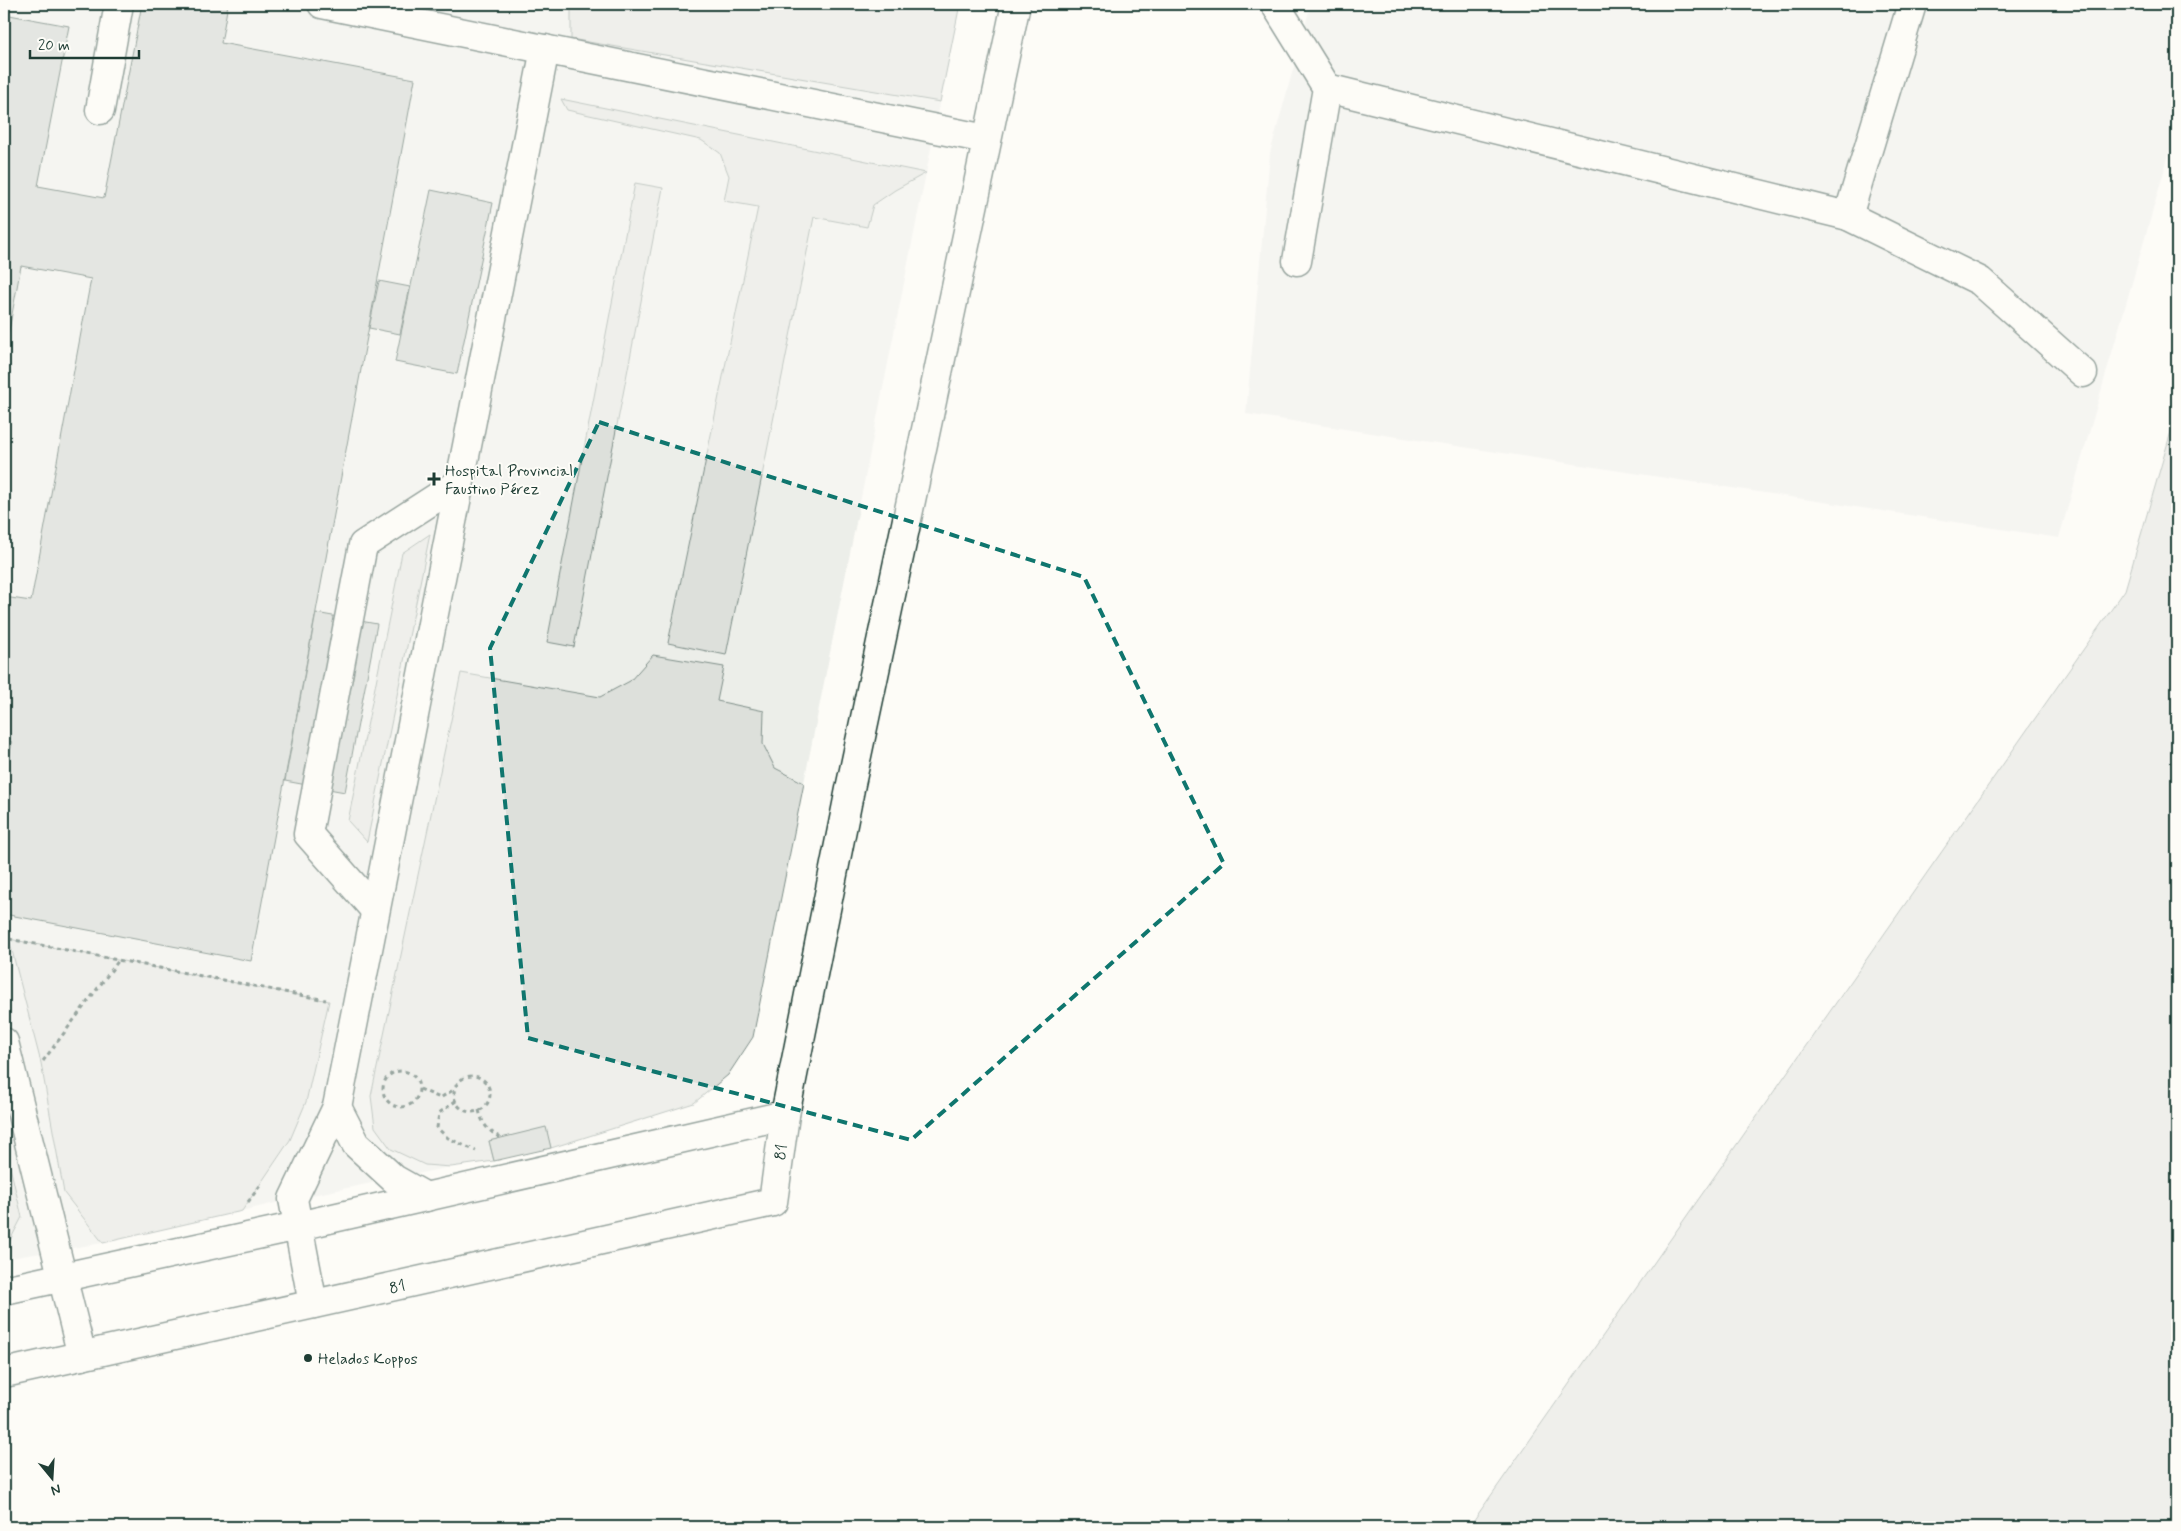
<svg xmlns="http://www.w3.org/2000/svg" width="2181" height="1531" font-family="Mynerve,sans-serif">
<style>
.built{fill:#eceee9}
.green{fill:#dde0db;stroke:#7e8e88}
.building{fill:#c6cdc7;stroke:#1f3d34}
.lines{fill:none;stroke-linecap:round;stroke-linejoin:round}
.minor-casing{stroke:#1f3d34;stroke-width:31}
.path{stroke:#1f3d34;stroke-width:3;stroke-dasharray:4 4;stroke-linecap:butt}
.minor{stroke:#fdfcf7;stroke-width:28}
.marked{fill:none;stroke:#0f766e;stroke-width:4;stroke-dasharray:10 6;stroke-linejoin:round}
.poi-dot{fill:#1f3d34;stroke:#fdfcf7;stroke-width:2}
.labels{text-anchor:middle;stroke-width:4;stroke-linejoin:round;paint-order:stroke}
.poi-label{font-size:16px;fill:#1f3d34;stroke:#fdfcf7;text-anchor:start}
.street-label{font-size:16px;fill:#1f3d34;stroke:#fdfcf7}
</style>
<rect width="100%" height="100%" fill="#fdfcf7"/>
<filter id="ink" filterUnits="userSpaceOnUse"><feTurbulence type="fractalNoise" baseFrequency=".02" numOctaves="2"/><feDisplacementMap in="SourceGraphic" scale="10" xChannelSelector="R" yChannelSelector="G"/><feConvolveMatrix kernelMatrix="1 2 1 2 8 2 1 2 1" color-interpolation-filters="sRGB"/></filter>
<g filter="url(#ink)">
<g class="built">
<polygon points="4,4 960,4 753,1037 728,1075 694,1103 545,1128 489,1141 494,1161 451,1167 293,1199 103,1243 4,1259"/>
<polygon points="1311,4 2177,4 2177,126 2059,538 1246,414 1270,153"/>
</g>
<g class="green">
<polygon points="571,4 960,4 940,102 571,39"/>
<polygon points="561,99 926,173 895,190 873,205 867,227 814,217 726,655 668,643 758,207 724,201 729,176 720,153 701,140 567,110"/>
<polygon points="635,183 663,188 574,647 547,642"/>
<polygon points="2177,411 2177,1527 1469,1527 2125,590"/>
<polygon points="430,534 367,842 348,821 402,553"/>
<polygon points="653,655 724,667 717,701 764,711 763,744 775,768 804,783 753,1037 728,1075 694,1103 551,1148 545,1128 489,1141 494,1161 451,1167 425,1165 391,1149 375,1127 371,1096 461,673 600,697 630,681"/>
<polygon points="9,939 329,1001 306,1102 290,1140 242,1211 103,1243 64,1193 41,1063"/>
<polygon points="4,1142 22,1217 4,1252"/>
</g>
<g class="building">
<polygon points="142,4 228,4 221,43 415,79 251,961 4,914 4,786 12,742 4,740 4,597 31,601 91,279 21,266 4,357 4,14 69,26 38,186 104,198"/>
<polygon points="431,190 493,203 457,374 395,362"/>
<polygon points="379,281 410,287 400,334 369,328"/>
<polygon points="316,613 377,624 345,792 285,781"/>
<polygon points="546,1127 551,1148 494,1161 489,1141"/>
</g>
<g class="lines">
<g class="minor-casing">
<g id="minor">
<polyline points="322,4 986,139"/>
<polyline points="1275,4 1327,88 1297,261"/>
<polyline points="1327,88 1848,216 1980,281 2083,373"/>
<polyline points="100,110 119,4"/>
<polyline points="1848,216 1912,4"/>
<polyline points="375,910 308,834 363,545 459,483"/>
<polyline points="4,1042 82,1356"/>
<polyline points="337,1107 356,1144 394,1179 426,1197"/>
<polyline points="4,1290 298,1226 785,1115"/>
<polyline points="313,1304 293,1199 337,1107 545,49"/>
<polyline points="4,1373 773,1202 785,1115 851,784 1016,4"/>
</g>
</g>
<g class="path">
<polyline points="9,939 326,1000"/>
<polyline points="43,1061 119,960"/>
<circle cx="401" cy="1089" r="18"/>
<circle cx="472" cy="1094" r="18"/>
<polyline points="420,1089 440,1098 455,1089"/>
<polyline points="456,1101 439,1113 437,1128 448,1138 476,1151"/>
<path d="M 479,1110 C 482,1124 488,1131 501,1138"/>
<polyline points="248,1202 262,1183"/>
</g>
<use href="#minor" class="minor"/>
</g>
</g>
<path d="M0 0H2181V1531H0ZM 599,422 L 1084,577 L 1224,864 L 911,1140 L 528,1038 L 490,648 Z" fill="#fdfcf7" fill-opacity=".55" fill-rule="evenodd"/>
<path class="marked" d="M 599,422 L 1084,577 L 1224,864 L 911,1140 L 528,1038 L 490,648 Z"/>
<g class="poi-dot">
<path d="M431.5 471.5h5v5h5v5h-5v5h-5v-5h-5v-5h5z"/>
<circle cx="308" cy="1358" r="5"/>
</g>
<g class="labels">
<g class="poi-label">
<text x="445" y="476">Hospital Provincial<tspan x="445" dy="18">Faustino Pérez</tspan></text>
<text x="318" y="1364">Helados Koppos</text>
</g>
<g class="street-label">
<text transform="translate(780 1152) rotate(-82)" y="6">81</text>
<text transform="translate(397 1286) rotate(-13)" y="6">81</text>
</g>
</g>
<rect width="2181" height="1531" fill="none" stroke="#fdfcf7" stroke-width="20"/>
<rect x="10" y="10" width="2161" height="1511" fill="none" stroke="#1f3d34" stroke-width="2" filter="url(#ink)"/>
<g transform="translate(52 1478) rotate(162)" stroke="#fdfcf7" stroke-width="4" paint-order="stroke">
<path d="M0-4L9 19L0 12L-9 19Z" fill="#1f3d34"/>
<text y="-8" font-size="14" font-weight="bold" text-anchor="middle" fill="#1f3d34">N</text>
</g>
<path d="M30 50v8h109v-8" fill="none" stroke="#1f3d34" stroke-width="2.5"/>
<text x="38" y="50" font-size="15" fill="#1f3d34" stroke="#fdfcf7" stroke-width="4" paint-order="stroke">20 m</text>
</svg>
